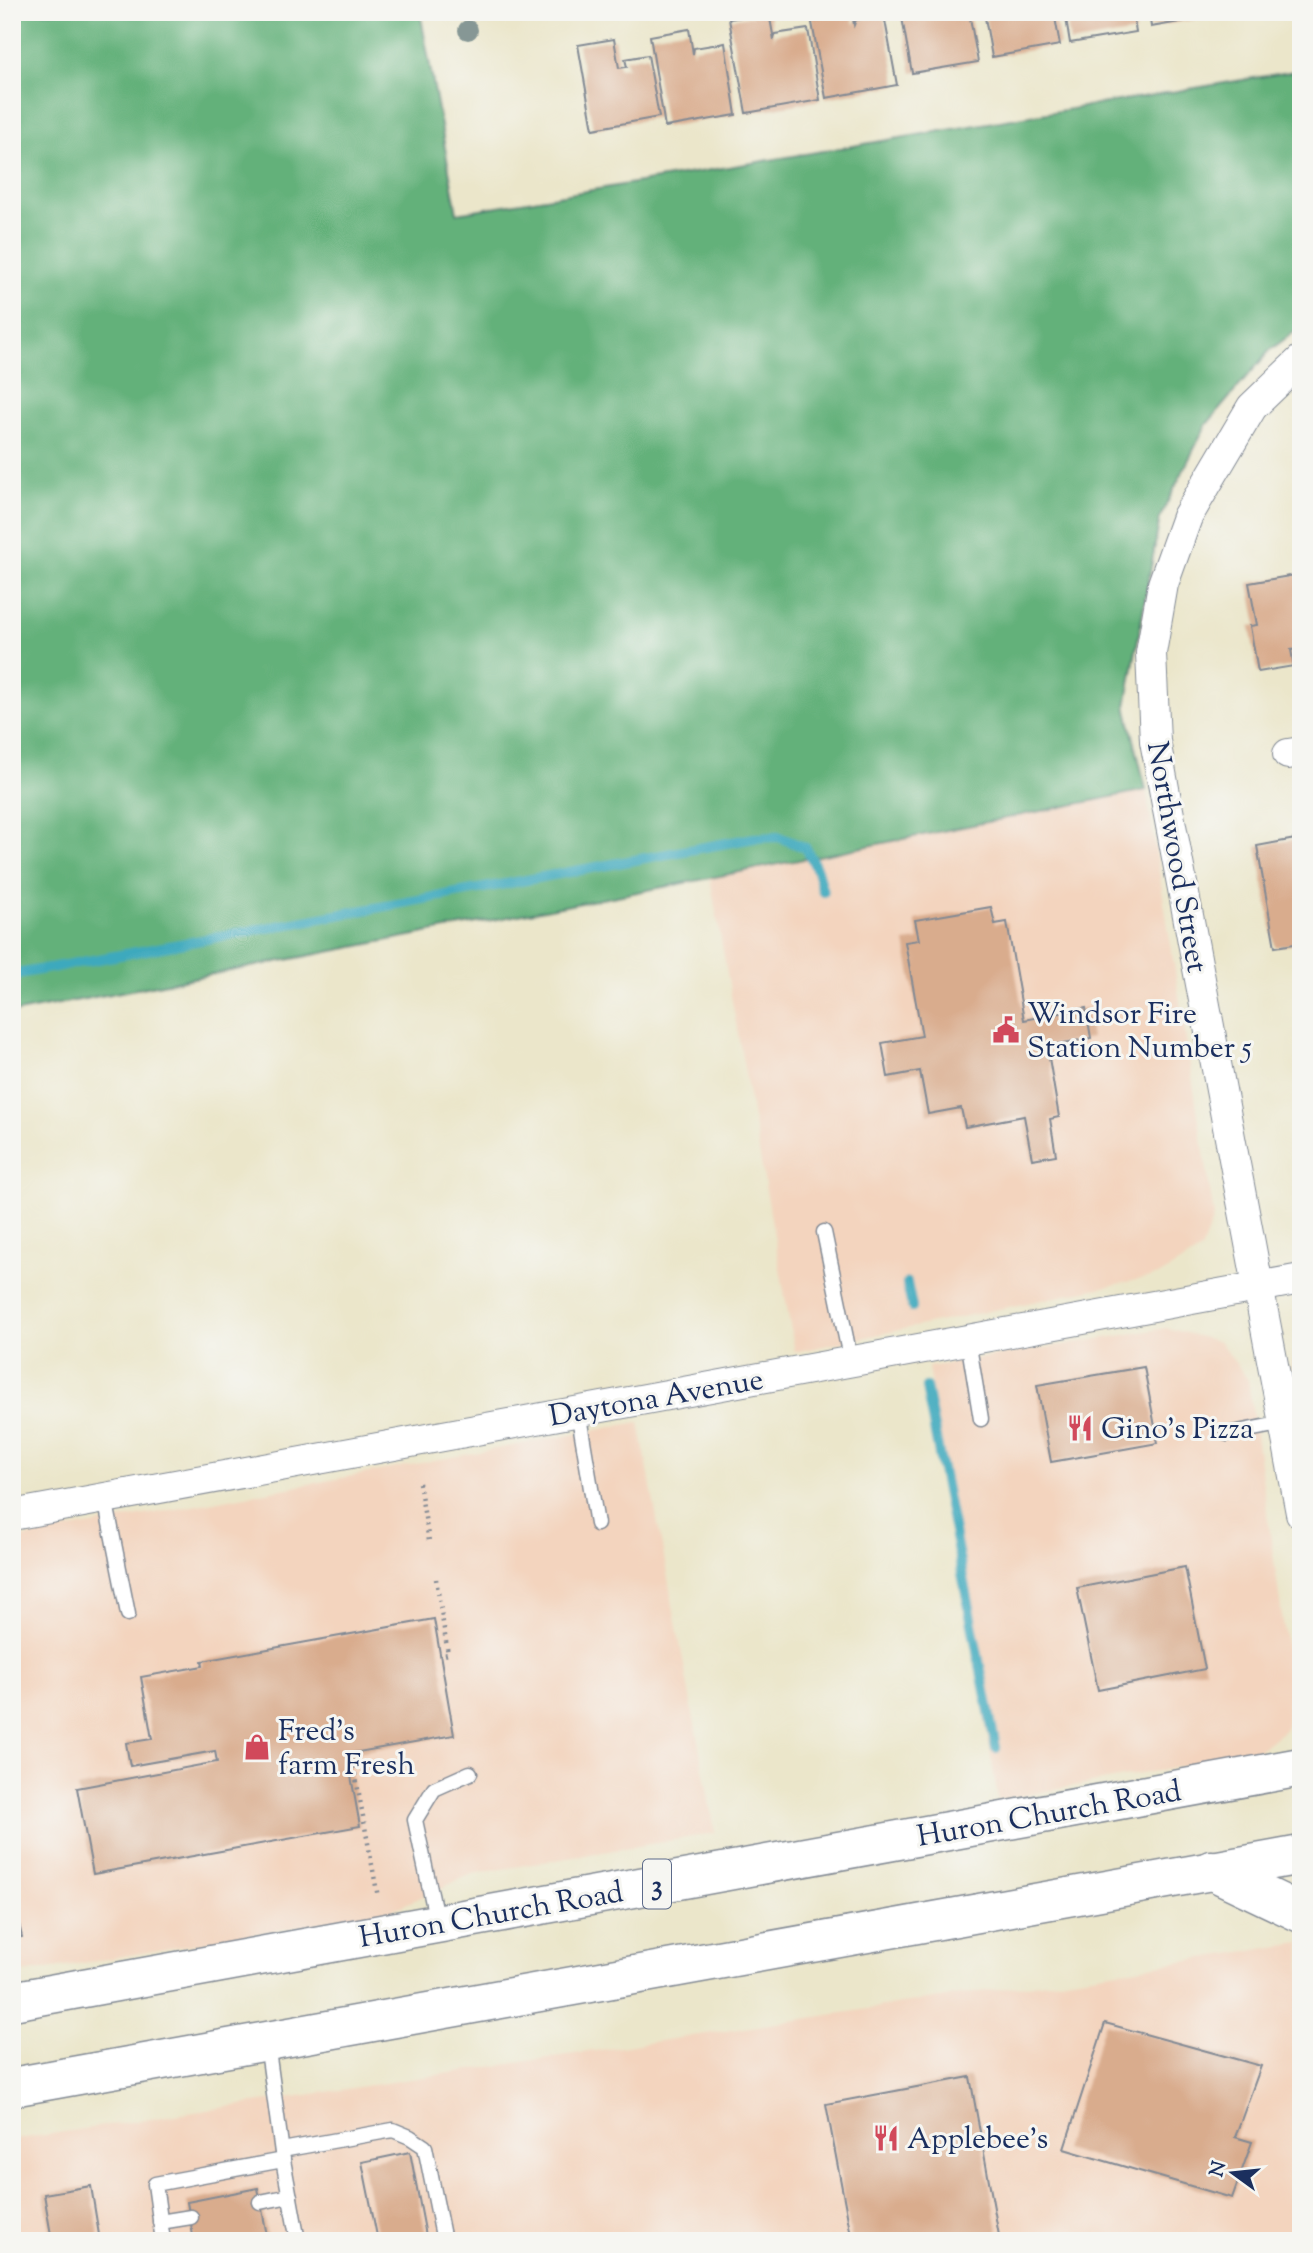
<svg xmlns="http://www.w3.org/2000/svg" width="1313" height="2253" font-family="'Sorts Mill Goudy',serif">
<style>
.built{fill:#f3d4be}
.forest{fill:#64b17a;stroke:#40706c;stroke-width:2}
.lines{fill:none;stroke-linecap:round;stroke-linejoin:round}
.stream{stroke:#3da9bd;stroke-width:10}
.building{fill:#d9ac8d}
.service-casing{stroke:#838a94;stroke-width:17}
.minor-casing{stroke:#838a94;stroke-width:32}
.trunk-casing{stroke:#838a94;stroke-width:41}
.path{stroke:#838a94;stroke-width:4.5;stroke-dasharray:2 5;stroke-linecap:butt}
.service{stroke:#fff;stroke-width:14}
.minor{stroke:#fff;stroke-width:30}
.trunk{stroke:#fff;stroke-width:38}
.tree{fill:#869795}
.labels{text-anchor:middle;stroke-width:6;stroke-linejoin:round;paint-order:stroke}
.shield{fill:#f6f6f2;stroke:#5d6b8a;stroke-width:2}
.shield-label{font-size:28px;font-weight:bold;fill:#1b2f5e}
.street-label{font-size:30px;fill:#1b2f5e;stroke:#f6f6f2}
.poi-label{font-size:30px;fill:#1b2f5e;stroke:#f6f6f2;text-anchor:start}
</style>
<rect width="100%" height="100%" fill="#f6f6f2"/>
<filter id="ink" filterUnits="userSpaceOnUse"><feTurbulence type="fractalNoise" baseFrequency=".0143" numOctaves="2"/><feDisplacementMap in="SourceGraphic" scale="14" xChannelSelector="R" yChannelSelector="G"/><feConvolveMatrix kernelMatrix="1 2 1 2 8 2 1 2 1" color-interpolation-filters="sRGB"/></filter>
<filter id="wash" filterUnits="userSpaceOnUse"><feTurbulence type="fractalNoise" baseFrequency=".00686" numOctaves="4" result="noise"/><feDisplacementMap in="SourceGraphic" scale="28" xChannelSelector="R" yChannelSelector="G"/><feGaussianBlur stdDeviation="1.57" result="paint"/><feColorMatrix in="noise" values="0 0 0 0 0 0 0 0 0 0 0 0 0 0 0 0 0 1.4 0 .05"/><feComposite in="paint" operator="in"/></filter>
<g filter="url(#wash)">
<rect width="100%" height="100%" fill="#ebe6ca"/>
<g class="built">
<polygon points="1146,790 1214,1215 1201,1250 1160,1275 795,1352 710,878"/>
<polygon points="1301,1319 1301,1411 1292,1366"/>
<polygon points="1167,1328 1220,1342 1248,1380 1291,1678 1286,1729 1255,1753 998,1800 928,1367"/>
<polygon points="639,1422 715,1833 472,1874 390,1911 12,1975 12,1540"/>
<polygon points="1301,1943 1301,2241 12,2241 12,2140"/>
</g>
<polygon class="forest" points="12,12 420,12 457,213 1301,70 1301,327 1270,350 1206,425 1160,517 1126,706 1146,790 710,878 12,1013"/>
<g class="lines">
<g class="stream">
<polyline points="12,975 754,838 779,837 806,848 817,870 823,892"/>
<polyline points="907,1283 912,1307"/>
<polyline points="926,1387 996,1748"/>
</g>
</g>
<g id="blocks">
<g class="building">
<polygon points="810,12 852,12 854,25 856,20 884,15 897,85 826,98"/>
<polygon points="901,12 969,12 978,62 912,73"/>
<polygon points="984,12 1054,12 1060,45 992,57"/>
<polygon points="1065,12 1133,12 1136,32 1070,43"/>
<polygon points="1149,12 1218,12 1219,15 1151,27"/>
<polygon points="769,13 774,40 775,34 808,29 820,100 746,113 729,19"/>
<polygon points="689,29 693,54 694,48 725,43 736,115 665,127 650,36"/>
<polygon points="614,39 619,68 627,67 625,59 648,55 659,117 593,129 578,45"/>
<polygon points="1301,574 1301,649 1291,650 1294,666 1258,672 1250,626 1257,625 1249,583"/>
<polygon points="1301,838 1301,943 1275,947 1257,846"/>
<polygon points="991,907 995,924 1007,922 1024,1020 1086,1008 1091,1038 1047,1046 1059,1117 1050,1119 1056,1155 1032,1159 1024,1116 965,1127 961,1108 928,1114 920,1071 888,1077 882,1043 922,1036 905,942 919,940 915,920"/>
<polygon points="1144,1367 1158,1443 1051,1462 1037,1385"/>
<polygon points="1185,1567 1205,1669 1098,1690 1077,1588"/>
<polygon points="434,1619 454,1735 347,1754 360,1826 93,1874 77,1788 217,1762 215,1751 130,1766 126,1743 152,1739 141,1677 203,1666 202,1661"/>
<polygon points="13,1897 22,1937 12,1939 12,1898"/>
<polygon points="1105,2023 1261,2066 1235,2137 1252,2142 1232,2198 1064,2149"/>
<polygon points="970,2077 1000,2241 852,2241 826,2104"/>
<polygon points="410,2152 427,2241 378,2241 362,2162"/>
<polygon points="91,2186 100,2241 52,2241 44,2194"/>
<polygon points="258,2188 268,2241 194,2241 187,2202"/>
</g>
</g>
</g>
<g filter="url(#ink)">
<use href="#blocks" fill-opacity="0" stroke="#838a94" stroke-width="2"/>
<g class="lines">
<g class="service-casing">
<g id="service">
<polyline points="824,1232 851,1362"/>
<polyline points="968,1340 981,1419"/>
<polyline points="578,1411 597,1524"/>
<polyline points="1227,1434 1284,1423"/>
<polyline points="105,1498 128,1614"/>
<polyline points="437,1922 415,1820 434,1789 470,1773"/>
<polyline points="267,2043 283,2160 298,2241"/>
<polyline points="282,2150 393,2130 410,2137 425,2147 444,2241"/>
<polyline points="260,2202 290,2196"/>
<polyline points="160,2222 191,2217"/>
<polyline points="163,2241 155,2184 283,2160"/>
</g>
</g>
<g class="minor-casing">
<g id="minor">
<polyline points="1301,360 1252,407 1187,517 1163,584 1151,653 1155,741 1301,1513"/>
<polyline points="1288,754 1301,752"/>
<polyline points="12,1515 1301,1279"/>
</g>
</g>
<g class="trunk-casing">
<g id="trunk">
<polyline points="1211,1870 1301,1913"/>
<polyline points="12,2001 1301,1767"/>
<polyline points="12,2087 1301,1855"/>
</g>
</g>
<g class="path">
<polyline points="419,1483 429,1541"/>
<polyline points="436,1579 448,1654 440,1656"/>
<polyline points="348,1758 352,1757 378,1897"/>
</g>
<use href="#service" class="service"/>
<use href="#minor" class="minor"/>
<use href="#trunk" class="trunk"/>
</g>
<circle class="tree" cx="468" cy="30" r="10"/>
</g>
<defs>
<g id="civic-bare" transform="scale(2.1)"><path d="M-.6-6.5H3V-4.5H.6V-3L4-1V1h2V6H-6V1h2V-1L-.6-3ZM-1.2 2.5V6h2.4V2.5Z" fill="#d1495b" stroke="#f6f6f2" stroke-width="2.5" paint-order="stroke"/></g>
<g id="restaurant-bare" transform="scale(2.1)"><path d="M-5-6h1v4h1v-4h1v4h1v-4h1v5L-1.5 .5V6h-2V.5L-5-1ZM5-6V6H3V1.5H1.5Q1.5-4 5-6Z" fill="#d1495b" stroke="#f6f6f2" stroke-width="2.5" paint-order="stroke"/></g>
<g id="shop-bare" transform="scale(2.1)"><path d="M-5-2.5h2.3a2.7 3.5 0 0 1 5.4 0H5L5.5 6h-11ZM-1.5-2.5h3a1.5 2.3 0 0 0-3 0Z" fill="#d1495b" stroke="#f6f6f2" stroke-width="2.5" paint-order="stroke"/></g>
</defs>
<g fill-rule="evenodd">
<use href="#civic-bare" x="1006" y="1030"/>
<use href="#restaurant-bare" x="1080" y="1428"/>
<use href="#shop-bare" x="257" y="1747"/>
<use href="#restaurant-bare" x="886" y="2138"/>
</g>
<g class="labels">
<rect class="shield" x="643" y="1859.5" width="28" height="49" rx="5"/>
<g class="shield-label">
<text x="657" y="1894">3</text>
</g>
<g class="street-label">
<text transform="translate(1178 857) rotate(80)" y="10">Northwood Street</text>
<text transform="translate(656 1397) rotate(-10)" y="10">Daytona Avenue</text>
<text transform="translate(1049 1813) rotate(-10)" y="10">Huron Church Road</text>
<text transform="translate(491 1914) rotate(-10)" y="10">Huron Church Road</text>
</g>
<g class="poi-label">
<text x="1027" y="1023">Windsor Fire<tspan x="1027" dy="34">Station Number 5</tspan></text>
<text x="1101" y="1438">Gino's Pizza</text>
<text x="278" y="1740">Fred's<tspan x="278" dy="34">farm Fresh</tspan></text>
<text x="907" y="2148">Applebee's</text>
</g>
</g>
<rect width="1313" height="2253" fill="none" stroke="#f6f6f2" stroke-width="42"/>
<g transform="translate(1233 2173) rotate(285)" stroke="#f6f6f2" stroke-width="5" paint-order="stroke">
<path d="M0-5L12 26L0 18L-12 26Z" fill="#1b2f5e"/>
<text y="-10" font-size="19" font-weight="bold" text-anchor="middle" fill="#1b2f5e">N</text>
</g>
</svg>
